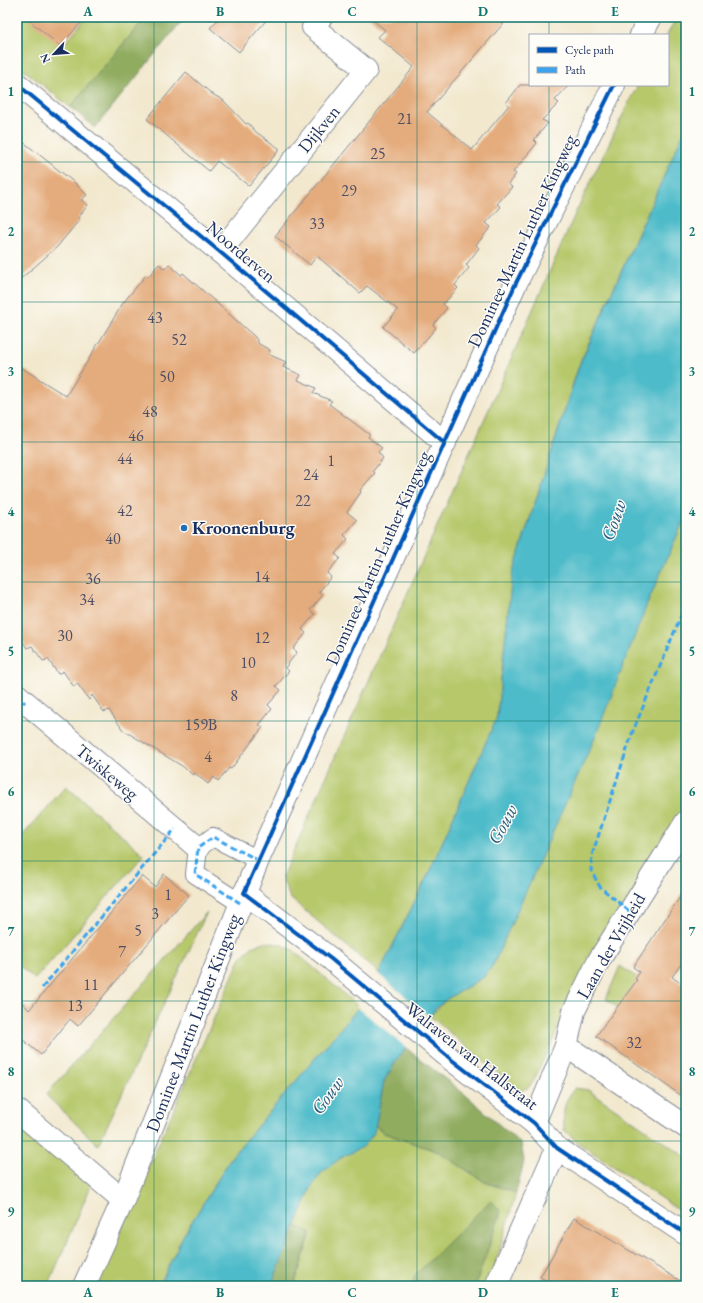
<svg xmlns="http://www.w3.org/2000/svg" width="703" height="1303" font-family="'EB Garamond',serif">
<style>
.green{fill:#b6c86b;stroke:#687c64}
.forest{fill:#90ac5f;stroke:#566e5e}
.water{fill:#4ebbc9;stroke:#347594}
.pier{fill:#f2e8ce}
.building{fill:#e4ab7c}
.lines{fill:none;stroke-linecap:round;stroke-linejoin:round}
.pedestrian-casing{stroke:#868c96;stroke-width:20}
.minor-casing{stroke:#868c96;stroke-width:24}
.pedestrian{stroke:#fff;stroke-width:18}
.minor{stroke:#fff;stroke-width:22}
.quiet{stroke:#3da3ed;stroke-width:3;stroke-dasharray:6 3;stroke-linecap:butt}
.cycleway-casing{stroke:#fdfcf7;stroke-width:6}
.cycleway{stroke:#0057b8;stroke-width:4}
.grid{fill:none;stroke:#0f766e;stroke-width:1;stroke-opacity:0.55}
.poi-dot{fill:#1f6fb2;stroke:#fdfcf7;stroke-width:1.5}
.labels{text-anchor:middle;stroke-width:3;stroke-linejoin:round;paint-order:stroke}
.number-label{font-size:16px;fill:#4d4e66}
.street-label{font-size:18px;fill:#1b2f5e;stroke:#fdfcf7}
.poi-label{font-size:18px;font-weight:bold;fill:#1b2f5e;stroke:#fdfcf7;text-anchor:start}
.water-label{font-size:19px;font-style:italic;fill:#2d6083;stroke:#fdfcf7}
.neatline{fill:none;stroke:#0f766e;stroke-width:1.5}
.grid-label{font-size:13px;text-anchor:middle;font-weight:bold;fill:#0f766e}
</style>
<rect width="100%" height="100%" fill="#fdfcf7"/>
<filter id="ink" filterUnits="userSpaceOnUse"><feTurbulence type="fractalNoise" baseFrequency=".025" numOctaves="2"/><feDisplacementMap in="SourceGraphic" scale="8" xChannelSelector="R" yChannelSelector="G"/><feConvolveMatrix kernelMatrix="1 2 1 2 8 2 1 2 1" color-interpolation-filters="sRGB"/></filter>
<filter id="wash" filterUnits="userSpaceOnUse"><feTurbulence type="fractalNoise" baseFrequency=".012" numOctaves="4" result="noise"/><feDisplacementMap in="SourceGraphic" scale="16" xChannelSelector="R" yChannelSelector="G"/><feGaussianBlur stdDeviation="0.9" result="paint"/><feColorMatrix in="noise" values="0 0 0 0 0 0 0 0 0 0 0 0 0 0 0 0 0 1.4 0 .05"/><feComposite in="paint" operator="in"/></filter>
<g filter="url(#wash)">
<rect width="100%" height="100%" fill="#f2e8ce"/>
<g class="green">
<polygon points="17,17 37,17 67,41 87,17 146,17 70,107 17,64"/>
<polygon points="677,17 686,17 686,127 579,365 512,575 497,717 428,875 379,973 290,898 282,877 576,212 631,98 638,85 668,85 667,35"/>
<polygon points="686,515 686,813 578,987 533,1082 528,1088 519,1091 430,1016 447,999 484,977"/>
<polygon points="66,786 144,855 35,979 17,964 17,842"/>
<polygon points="207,912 98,1145 46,1095"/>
<polygon points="264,942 280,944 293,950 359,1007 233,1155 183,1236 159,1286 96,1286 241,957 252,947"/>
<polygon points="620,966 686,1011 686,1056 606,999"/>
<path d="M 575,1088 L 588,1090 L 686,1157 L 686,1215 L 580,1144 L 564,1130 C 563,1111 563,1102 575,1088 Z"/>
<path d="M 375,1125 L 384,1133 L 439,1152 L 485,1182 L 516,1193 L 494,1270 L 486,1286 L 294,1286 L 311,1233 L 295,1226 C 303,1209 309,1187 321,1173 C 338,1153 370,1153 375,1125 Z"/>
<polygon points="26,1129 93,1181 48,1286 17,1286 17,1138"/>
</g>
<g class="forest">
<polygon points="146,17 185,17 95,128 70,107"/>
<polygon points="406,1048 467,1096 521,1144 524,1161 516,1193 485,1182 439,1152 384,1133 375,1125 384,1081 394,1064"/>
<polygon points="491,1200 501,1212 475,1286 414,1286 414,1276"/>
<polygon points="295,1226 311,1232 294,1286 271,1286"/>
</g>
<polygon class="water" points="686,127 686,515 648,602 596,735 493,965 484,977 447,999 436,1008 394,1064 384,1081 374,1133 363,1147 342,1157 321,1173 311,1188 271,1286 159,1286 183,1236 233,1155 359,1007 377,982 379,973 428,875 497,717 512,575 579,366"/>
<polygon class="pier" points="377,973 431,1018 408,1049 356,1006 375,981"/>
<g id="blocks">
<g class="building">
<polygon points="25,17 86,17 60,46"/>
<polygon points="220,17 269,17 239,52 210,28"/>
<polygon points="369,17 509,17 427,112 472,150 509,105 506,103 520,85 569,85 555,100 559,103 542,120 548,123 534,140 537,143 513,172 516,174 508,184 512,187 497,204 501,207 486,223 491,227 476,245 479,248 466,265 469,268 455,285 458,288 443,304 447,308 433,325 436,328 414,353 383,327 398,310 367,286 360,293 317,256 310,265 275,236 414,67 378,37 385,30"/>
<polygon points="186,72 212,94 223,100 246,124 248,123 256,132 280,149 249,186 217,161 209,171 147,119"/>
<polygon points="17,137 75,183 87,195 81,200 88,205 78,218 80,219 57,247 17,282"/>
<polygon points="159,264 165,269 169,264 181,275 183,273 255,337 259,344 270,350 268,354 286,362 283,367 301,375 298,380 316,388 313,393 332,401 329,404 370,435 368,437 382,448 378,452 383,458 373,471 375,473 360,490 361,492 347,512 357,520 344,535 348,539 335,554 340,558 327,573 331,577 319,592 323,595 310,610 315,614 302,629 306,633 293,649 297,652 285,668 289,671 276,686 281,690 268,705 272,709 259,725 263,727 231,769 229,768 218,781 214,777 208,784 195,773 193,775 182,766 123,730 109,710 104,712 92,695 89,700 77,683 74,687 63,671 58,674 48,659 43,661 32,646 27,648 17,633 17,365 66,396 123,303 146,275 148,277"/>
<polygon points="164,874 189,895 78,1026 70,1019 41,1055 17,1035 17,997 29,1010 142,876 155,887"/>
<polygon points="686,888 686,957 672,977 686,987 686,1099 596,1036 637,980 635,979 640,972 633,967"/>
<polygon points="574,1218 686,1284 686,1286 556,1286 540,1277"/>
</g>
</g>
</g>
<g filter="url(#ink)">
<use href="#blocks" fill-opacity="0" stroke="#868c96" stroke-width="1"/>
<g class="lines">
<g class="pedestrian-casing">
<polyline id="pedestrian" points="240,903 195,874 198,848 213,837 258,860"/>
</g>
<g class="minor-casing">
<g id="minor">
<polyline points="641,35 651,17"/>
<polyline points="17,84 220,252 445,443"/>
<polyline points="220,252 366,70 313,27 321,17"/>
<polyline points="17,695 198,848"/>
<polyline points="244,893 331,959 452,1060 534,1123 557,1148 686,1234"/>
<polyline points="566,1046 686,1127"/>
<polyline points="17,1110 123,1200"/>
<polyline points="534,1123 566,1046 574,1011 599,960 686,822"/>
<polyline points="84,1286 123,1200 258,860 515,285 614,85"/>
<polyline points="496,1286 557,1148"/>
</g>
</g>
<use href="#pedestrian" class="pedestrian"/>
<use href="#minor" class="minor"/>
<g class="quiet">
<polyline points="17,710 25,701"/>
<polyline points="240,903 195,874 198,848 213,837 258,860"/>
<polyline points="629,911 600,887 591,870 592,855 633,731 686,604"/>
<polyline points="42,988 175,829"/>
</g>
<g class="cycleway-casing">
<g id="cycleway">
<polyline points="17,84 220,252 445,443"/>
<polyline points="614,85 515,285 244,893 331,959 452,1060 534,1123 557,1148 686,1234"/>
</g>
</g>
<use href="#cycleway" class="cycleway"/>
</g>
</g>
<path class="grid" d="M 154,17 L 154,1286M 286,17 L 286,1286M 417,17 L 417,1286M 549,17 L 549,35M 549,85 L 549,1286M 17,162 L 686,162M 17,302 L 686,302M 17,442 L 686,442M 17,582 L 686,582M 17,721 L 686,721M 17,861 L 686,861M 17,1001 L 686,1001M 17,1141 L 686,1141"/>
<circle class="poi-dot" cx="184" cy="528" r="4"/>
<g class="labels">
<g class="number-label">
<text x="405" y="124">21</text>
<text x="378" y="159">25</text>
<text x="349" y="196">29</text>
<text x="317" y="229">33</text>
<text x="155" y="323">43</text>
<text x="179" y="345">52</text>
<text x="167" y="382">50</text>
<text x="150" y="417">48</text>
<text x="136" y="441">46</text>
<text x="125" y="464">44</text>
<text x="331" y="466">1</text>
<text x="311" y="480">24</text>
<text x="303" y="506">22</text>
<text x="125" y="516">42</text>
<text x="113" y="544">40</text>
<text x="262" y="582">14</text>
<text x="93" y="584">36</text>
<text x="87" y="605">34</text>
<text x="65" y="641">30</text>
<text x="262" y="643">12</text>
<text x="248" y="668">10</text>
<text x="234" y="701">8</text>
<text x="201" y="730">159B</text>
<text x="208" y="762">4</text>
<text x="168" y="900">1</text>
<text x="155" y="919">3</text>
<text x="138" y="936">5</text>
<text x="122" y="957">7</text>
<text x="91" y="990">11</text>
<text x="75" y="1011">13</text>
<text x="634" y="1048">32</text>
</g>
<g class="street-label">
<text transform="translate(319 129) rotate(-51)" y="6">Dijkven</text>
<text transform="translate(522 241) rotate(-65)" y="6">Dominee Martin Luther Kingweg</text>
<text transform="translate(241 252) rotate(40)" y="6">Noorderven</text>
<text transform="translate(378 558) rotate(-66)" y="6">Dominee Martin Luther Kingweg</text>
<text transform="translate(107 772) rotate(40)" y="6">Twiskeweg</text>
<text transform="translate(611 946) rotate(-60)" y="6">Laan der Vrijheid</text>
<text transform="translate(193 1023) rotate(-69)" y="6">Dominee Martin Luther Kingweg</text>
<text transform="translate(472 1056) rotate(38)" y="6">Walraven van Hallstraat</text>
</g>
<g class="poi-label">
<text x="192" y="534">Kroonenburg</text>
</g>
<g class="water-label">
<text transform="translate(613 520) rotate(-71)" y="7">Gouw</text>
<text transform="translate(502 824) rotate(-62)" y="7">Gouw</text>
<text transform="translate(327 1095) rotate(-54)" y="7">Gouw</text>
</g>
</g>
<rect width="703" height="1303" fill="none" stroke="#fdfcf7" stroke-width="44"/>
<rect x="529" y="34" width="140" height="52" fill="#fdfcf7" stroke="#a3aaba"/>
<rect x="537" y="47" width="20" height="6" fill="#0057b8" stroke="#a3aaba"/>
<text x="565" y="54" font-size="12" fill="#1b2f5e">Cycle path</text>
<rect x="537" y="67" width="20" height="6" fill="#3da3ed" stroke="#a3aaba"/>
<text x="565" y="74" font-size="12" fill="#1b2f5e">Path</text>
<g transform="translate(54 54) rotate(244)" stroke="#fdfcf7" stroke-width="3" paint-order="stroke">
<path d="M0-3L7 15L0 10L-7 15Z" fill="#1b2f5e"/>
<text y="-6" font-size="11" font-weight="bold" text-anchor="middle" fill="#1b2f5e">N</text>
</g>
<rect x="22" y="22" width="659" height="1259" class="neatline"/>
<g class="grid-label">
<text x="88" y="16">A</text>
<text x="220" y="16">B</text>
<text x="352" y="16">C</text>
<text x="483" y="16">D</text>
<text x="615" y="16">E</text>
<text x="11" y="96">1</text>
<text x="692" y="96">1</text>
<text x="11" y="236">2</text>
<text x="692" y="236">2</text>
<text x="11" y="376">3</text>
<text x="692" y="376">3</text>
<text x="11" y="516">4</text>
<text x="692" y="516">4</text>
<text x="11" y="656">5</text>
<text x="692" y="656">5</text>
<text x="11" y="796">6</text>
<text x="692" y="796">6</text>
<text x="11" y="936">7</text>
<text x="692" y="936">7</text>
<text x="11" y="1076">8</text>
<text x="692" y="1076">8</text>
<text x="11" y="1216">9</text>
<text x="692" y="1216">9</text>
<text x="88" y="1297">A</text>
<text x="220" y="1297">B</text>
<text x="352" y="1297">C</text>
<text x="483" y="1297">D</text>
<text x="615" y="1297">E</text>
</g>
</svg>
